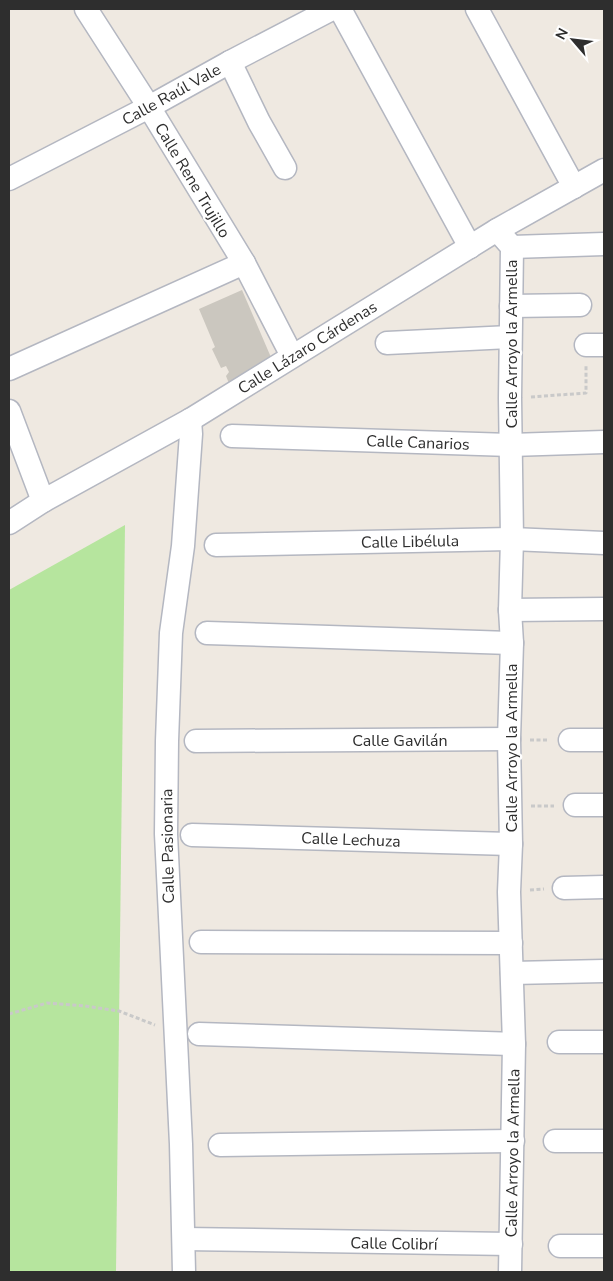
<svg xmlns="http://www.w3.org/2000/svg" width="613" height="1281" font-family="'Nunito Sans',sans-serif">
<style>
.green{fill:#b6e59e}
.building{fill:#cbc7bf}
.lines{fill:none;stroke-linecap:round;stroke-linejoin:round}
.street-casing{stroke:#b4b7c1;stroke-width:25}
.path{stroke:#c9c9c9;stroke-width:3;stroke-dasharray:4 2.5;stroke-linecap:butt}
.street{stroke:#fff;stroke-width:22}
.labels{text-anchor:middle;stroke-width:4.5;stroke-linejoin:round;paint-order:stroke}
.street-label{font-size:16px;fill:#2e2e2e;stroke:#fff}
</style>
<rect width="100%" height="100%" fill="#efe9e1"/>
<polygon class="green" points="125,525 116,1272 9,1272 9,590"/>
<polygon class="building" points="242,290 273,362 230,386 226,376 229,372 226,366 221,368 212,349 215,347 199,309"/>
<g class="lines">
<g class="street-casing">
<g id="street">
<polyline points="86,9 149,107 244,263 292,356"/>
<polyline points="340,9 470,247"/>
<polyline points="477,9 574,187"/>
<polyline points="230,62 259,122 285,168"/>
<polyline points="9,179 149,107 230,62 332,9"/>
<polyline points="497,230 512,247 510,398 512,539 510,610 512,643 509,739 511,844 509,892 514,1044 510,1272"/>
<polyline points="512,247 604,244"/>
<polyline points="511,306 580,305"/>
<polyline points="387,343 510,337"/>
<polyline points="586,345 604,345"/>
<polyline points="9,369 244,263"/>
<polyline points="9,411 43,501"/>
<polyline points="232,436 511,445 604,442"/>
<polyline points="9,523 43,501 190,420 497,230 604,170"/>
<polyline points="216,545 512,539 604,543"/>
<polyline points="510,610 604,609"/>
<polyline points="207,633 512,643"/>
<polyline points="570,740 604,740"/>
<polyline points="196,741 509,739"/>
<polyline points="575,805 604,805"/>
<polyline points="192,835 511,844"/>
<polyline points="564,888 604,887"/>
<polyline points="201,942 511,943"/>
<polyline points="512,973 604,971"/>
<polyline points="199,1034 514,1044"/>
<polyline points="559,1042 604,1042"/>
<polyline points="555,1141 604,1141"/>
<polyline points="220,1145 513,1141"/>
<polyline points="184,1239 511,1244"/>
<polyline points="560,1246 604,1246"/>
<polyline points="184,1272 181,1144 166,834 167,741 171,633 183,546 191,434 190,420"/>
</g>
</g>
<g class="path">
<polyline points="531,397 586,393 586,365"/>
<polyline points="530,740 549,740"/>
<polyline points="531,806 554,806"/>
<polyline points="530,890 544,889"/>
<polyline points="9,1014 47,1003 85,1006 119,1011 155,1025"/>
</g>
<use href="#street" class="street"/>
</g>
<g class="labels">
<g class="street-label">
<text transform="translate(171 94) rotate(-29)" y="6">Calle Raúl Vale</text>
<text transform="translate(193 180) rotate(59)" y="6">Calle Rene Trujillo</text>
<text transform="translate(511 344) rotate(-90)" y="6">Calle Arroyo la Armella</text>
<text transform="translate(307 347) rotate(-32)" y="6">Calle Lázaro Cárdenas</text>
<text transform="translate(418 442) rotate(2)" y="6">Calle Canarios</text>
<text transform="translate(410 541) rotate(-1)" y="6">Calle Libélula</text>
<text x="400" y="746">Calle Gavilán</text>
<text transform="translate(511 748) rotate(-90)" y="6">Calle Arroyo la Armella</text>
<text transform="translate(351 839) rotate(2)" y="6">Calle Lechuza</text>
<text transform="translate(167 846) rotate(-91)" y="6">Calle Pasionaria</text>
<text transform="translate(512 1153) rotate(-89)" y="6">Calle Arroyo la Armella</text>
<text transform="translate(394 1243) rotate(1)" y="6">Calle Colibrí</text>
</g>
</g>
<rect width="613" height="1281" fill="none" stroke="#2e2e2e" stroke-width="20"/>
<g transform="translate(573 40) rotate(298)" stroke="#ffffff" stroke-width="4" paint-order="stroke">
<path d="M0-4L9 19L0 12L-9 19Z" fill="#2e2e2e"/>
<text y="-8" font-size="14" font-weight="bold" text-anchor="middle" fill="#2e2e2e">N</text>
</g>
</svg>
